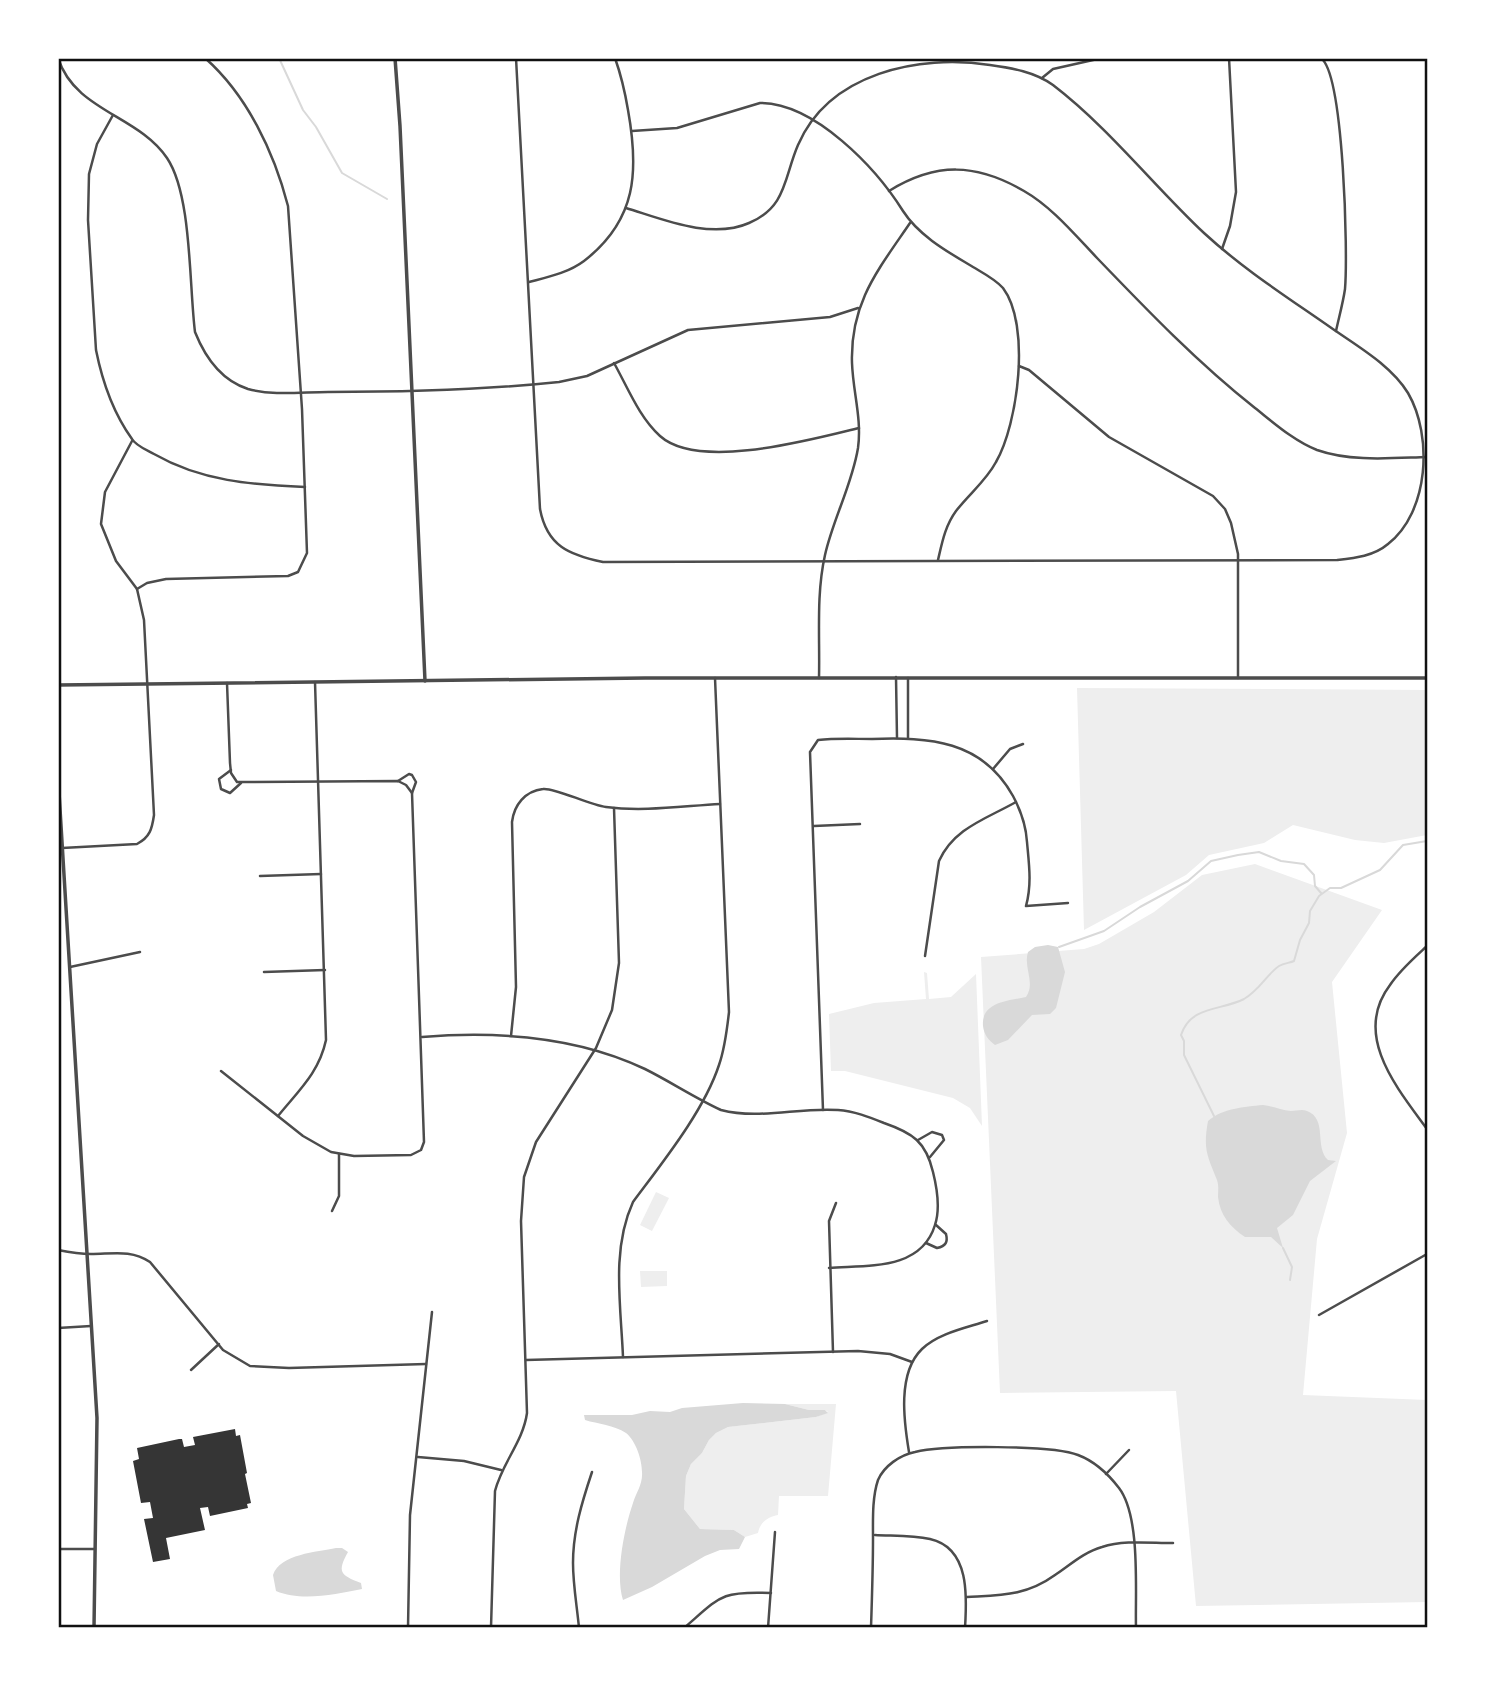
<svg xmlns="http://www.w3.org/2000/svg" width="1485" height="1686" font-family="'Golos Text',sans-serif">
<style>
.green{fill:#eee}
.water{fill:#d9d9d9}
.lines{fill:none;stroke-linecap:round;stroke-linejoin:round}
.stream{stroke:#d9d9d9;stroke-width:2}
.building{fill:#353535}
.minor{stroke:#4c4c4c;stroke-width:2.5}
.tertiary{stroke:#4c4c4c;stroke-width:3.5}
.neatline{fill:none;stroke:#111;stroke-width:2.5}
</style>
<rect width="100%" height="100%" fill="#fff"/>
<g class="green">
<polygon points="1077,688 1427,690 1427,835 1384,843 1355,840 1293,825 1264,843 1209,855 1186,875 1084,930"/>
<polygon points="1255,864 1382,910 1332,982 1347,1133 1317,1239 1303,1395 1427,1400 1427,1602 1196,1606 1176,1391 1000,1393 981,957 1084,949 1099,944 1154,912 1202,875"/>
<polygon points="924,972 927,973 929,999 951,997 976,974 982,1126 970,1108 953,1098 845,1071 831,1071 829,1014 874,1003 926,999"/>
<polygon points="656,1192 669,1198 652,1231 640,1225"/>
<polygon points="640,1271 667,1271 667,1286 641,1287"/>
<path d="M 785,1404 L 836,1404 L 828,1496 L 779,1496 L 778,1515 C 768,1517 760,1522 758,1533 L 745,1537 L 734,1530 L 700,1529 L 684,1509 L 686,1476 L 691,1464 L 702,1453 L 709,1440 L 716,1433 L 728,1427 L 816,1417 L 828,1412 L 825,1410 L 809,1410 Z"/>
</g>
<g class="water">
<path d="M 1048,945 L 1058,947 L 1065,972 L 1056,1008 L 1050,1014 L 1032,1015 L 1008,1040 L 995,1045 C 988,1040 984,1034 983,1026 C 981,1002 1008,1001 1026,997 C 1036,982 1023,968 1028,952 L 1035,947 Z"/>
<path d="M 1263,1105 C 1273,1106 1281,1110 1291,1111 C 1296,1111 1302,1109 1307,1111 C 1328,1119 1314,1147 1328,1160 L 1336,1161 L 1310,1181 L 1293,1215 L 1277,1228 L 1283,1248 L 1271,1237 L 1245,1237 C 1230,1227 1220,1215 1218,1197 C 1218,1191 1219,1186 1217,1180 C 1207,1155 1203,1149 1208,1121 C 1223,1108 1244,1107 1263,1105 Z"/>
<path d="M 743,1403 L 785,1404 L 809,1410 L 825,1410 L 828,1413 L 816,1417 L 728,1427 L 716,1433 L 709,1440 L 702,1453 L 691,1464 L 686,1476 L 684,1509 L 700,1529 L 734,1530 L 745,1537 L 739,1549 L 720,1550 L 705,1556 L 652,1587 L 623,1600 C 615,1575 624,1529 633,1503 C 636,1493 643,1484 642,1472 C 642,1460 636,1441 626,1433 C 614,1425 598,1424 585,1420 L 584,1415 L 632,1415 L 650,1411 L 670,1412 L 682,1408 Z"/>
<path d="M 336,1548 L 342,1548 L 348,1552 C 337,1572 340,1575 361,1583 L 362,1589 C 336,1594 302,1602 276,1591 L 273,1575 C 280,1554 317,1552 336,1548 Z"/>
</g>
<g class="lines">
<g class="stream">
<polyline points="279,58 303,110 316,127 342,173 387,199"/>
<polyline points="1059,947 1104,931 1140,907 1188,881 1211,861 1238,855 1259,852 1281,861 1304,864 1314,875 1315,886 1321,893"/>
<path d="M 1214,1116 L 1184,1055 L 1184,1041 L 1181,1035 C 1191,1005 1221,1011 1244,999 C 1260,990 1267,974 1279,966 C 1284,963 1290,963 1294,961 L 1300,940 L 1309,923 L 1310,911 L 1319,896 L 1330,888 L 1341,888 L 1380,870 L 1403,845 L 1427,841"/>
<polyline points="1283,1248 1292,1267 1290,1280"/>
</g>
</g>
<polygon class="building" points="235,1429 236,1436 240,1435 247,1473 245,1474 251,1503 247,1504 248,1508 210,1516 208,1507 200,1508 205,1530 166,1538 170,1559 153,1562 144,1519 153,1518 150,1502 141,1503 133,1461 139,1459 137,1448 179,1439 182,1439 184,1447 195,1445 193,1437"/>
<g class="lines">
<g class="minor">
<path d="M 58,58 C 75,111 138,115 167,158 C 192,195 189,285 195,332 C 205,357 220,380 248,389 C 273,396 302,392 328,392 C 405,392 483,390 559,382 L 587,376 L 688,330 L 830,317 L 858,308"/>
<path d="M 516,58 L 540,509 C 547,546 569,555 603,562 L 1337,560 C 1355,558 1374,556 1388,544 C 1429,512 1433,436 1408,393 C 1391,365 1357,346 1330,327 C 1287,297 1243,269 1204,233 C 1153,185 1109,128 1053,85 C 1035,72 1012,68 990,65 C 919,54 829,73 798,145 C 784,177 787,207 749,223 C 711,240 662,219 626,208"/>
<path d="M 1321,58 C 1344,75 1348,255 1345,289 C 1343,303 1339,317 1336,331"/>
<polyline points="1042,78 1053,69 1102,58"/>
<path d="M 113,115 L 97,144 L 89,174 L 88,220 L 96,350 C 102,380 114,414 132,439 C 136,446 147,450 154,454 C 201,481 252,485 305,487"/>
<path d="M 632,131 L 677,128 L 760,103 C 815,103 876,168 903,211 C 919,236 948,252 973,267 C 983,273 995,279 1003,288 C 1031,325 1018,424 996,462 C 986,481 969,494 956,511 C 945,526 942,543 938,560"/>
<path d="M 889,191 C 936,162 976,163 1024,191 C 1052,207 1075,235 1098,259 C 1148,311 1198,363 1255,408 C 1274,423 1294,441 1317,450 C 1351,462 1392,458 1427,457"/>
<polyline points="1222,249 1230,226 1236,192 1229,58"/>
<path d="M 529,282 C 548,277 568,273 584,261 C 637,220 639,171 628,110 C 625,92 621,75 615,58"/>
<path d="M 614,363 C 628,388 639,417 660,436 C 699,471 813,439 859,428"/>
<polyline points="1019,366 1029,370 1109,437 1213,496 1225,509 1231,523 1238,554 1238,678"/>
<path d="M 137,589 L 147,583 L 166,579 L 288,576 L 298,572 L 307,553 L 302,409 L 288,206 C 274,152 247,95 205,58"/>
<polyline points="896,677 897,738"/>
<path d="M 819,678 C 820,637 816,595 825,555 C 833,519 852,485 858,448 C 862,419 853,392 852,363 C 850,303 878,270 910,223"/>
<polyline points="908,738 908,678"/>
<polyline points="993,769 1010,749 1023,744"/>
<polyline points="231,770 219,779 221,789 230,793 241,783"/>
<polyline points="398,781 409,774 412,775 416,782 412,793"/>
<polyline points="814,826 860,824"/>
<path d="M 62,848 L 137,844 C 150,837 152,829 154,815 L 144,620 L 137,589 L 116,561 L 101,524 L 105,492 L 132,441"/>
<polyline points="260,876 321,874"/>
<path d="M 1427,946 C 1414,958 1400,970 1390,985 C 1352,1035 1397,1088 1427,1129"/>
<path d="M 925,956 L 939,861 C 954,828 986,819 1016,802"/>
<polyline points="70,967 140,952"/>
<polyline points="264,972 325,970"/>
<path d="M 511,1036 L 516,987 L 512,822 C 514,805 525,791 543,789 C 554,787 589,805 606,807 C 643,812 683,806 720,804"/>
<path d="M 422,1037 C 497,1031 576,1036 645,1069 C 671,1082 695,1098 721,1110 C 759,1120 799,1107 838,1110 C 854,1111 869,1117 884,1123 C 913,1133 926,1142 933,1172 C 937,1188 940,1210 935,1225 C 921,1271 867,1265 829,1268"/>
<polyline points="221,1071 303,1136 331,1152 354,1156 411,1155 421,1150 424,1142 412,793 406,785 398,781 237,782 231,773 230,763 227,683"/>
<path d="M 823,1110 L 810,752 L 818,740 C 836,738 854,739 872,739 C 929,737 982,740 1013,796 C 1021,811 1026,824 1027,842 C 1029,864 1032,884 1026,906 L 1068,903"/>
<path d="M 278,1116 C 298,1091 319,1073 326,1040 L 315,682"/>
<polyline points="918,1140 932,1132 942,1135 944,1140 930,1157"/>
<polyline points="332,1211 339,1196 339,1154"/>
<path d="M 926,1243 L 937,1248 C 946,1246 948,1242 946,1234 L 936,1225"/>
<path d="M 58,1250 C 68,1252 80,1254 91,1254 C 112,1254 131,1249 150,1262 L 223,1350 L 250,1366 L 289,1368 L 426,1364"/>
<polyline points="1319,1315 1427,1254"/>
<polyline points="58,1328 91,1326"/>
<polyline points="833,1352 829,1221 836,1203"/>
<path d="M 623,1357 C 621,1306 611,1250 633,1202 C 662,1163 704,1111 719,1065 C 725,1048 727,1030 729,1012 L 715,678"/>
<polyline points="526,1360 858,1351 890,1354 912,1362"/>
<polyline points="191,1370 219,1344"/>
<path d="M 909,1452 C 904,1422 897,1373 922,1349 C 939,1333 966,1328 987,1321"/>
<polyline points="418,1457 464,1461 501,1470"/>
<polyline points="1106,1474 1129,1450"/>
<path d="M 875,1535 C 893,1536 912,1535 930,1539 C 970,1548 967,1597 965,1628"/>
<polyline points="58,1549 95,1549"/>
<path d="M 967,1597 C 1001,1595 1026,1596 1055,1575 C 1070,1565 1084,1552 1102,1547 C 1124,1540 1149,1543 1173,1543"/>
<polyline points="408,1628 410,1515 432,1312"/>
<path d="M 491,1628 L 495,1491 C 502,1463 523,1442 527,1413 L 521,1221 L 524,1177 L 536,1142 L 596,1048 L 612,1010 L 619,963 L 614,808"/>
<path d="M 579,1628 C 577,1606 573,1585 573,1563 C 573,1531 582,1502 592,1472"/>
<path d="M 684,1628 C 721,1596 720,1591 771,1593"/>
<polyline points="768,1628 775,1532"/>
<path d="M 871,1628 C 872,1598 873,1568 873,1538 C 873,1520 872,1498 878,1480 C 884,1466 900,1455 915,1452 C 943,1445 1053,1445 1078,1455 C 1094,1461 1109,1475 1119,1488 C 1141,1517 1135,1592 1136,1628"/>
</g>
<g class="tertiary">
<polyline points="395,58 400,126 425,681"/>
<polyline points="58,685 645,678 1427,678"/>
<polyline points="58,776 97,1418 94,1628"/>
</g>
</g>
<rect width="1485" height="1686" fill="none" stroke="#ffffff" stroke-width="119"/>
<rect x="60" y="60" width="1366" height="1566" class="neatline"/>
</svg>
